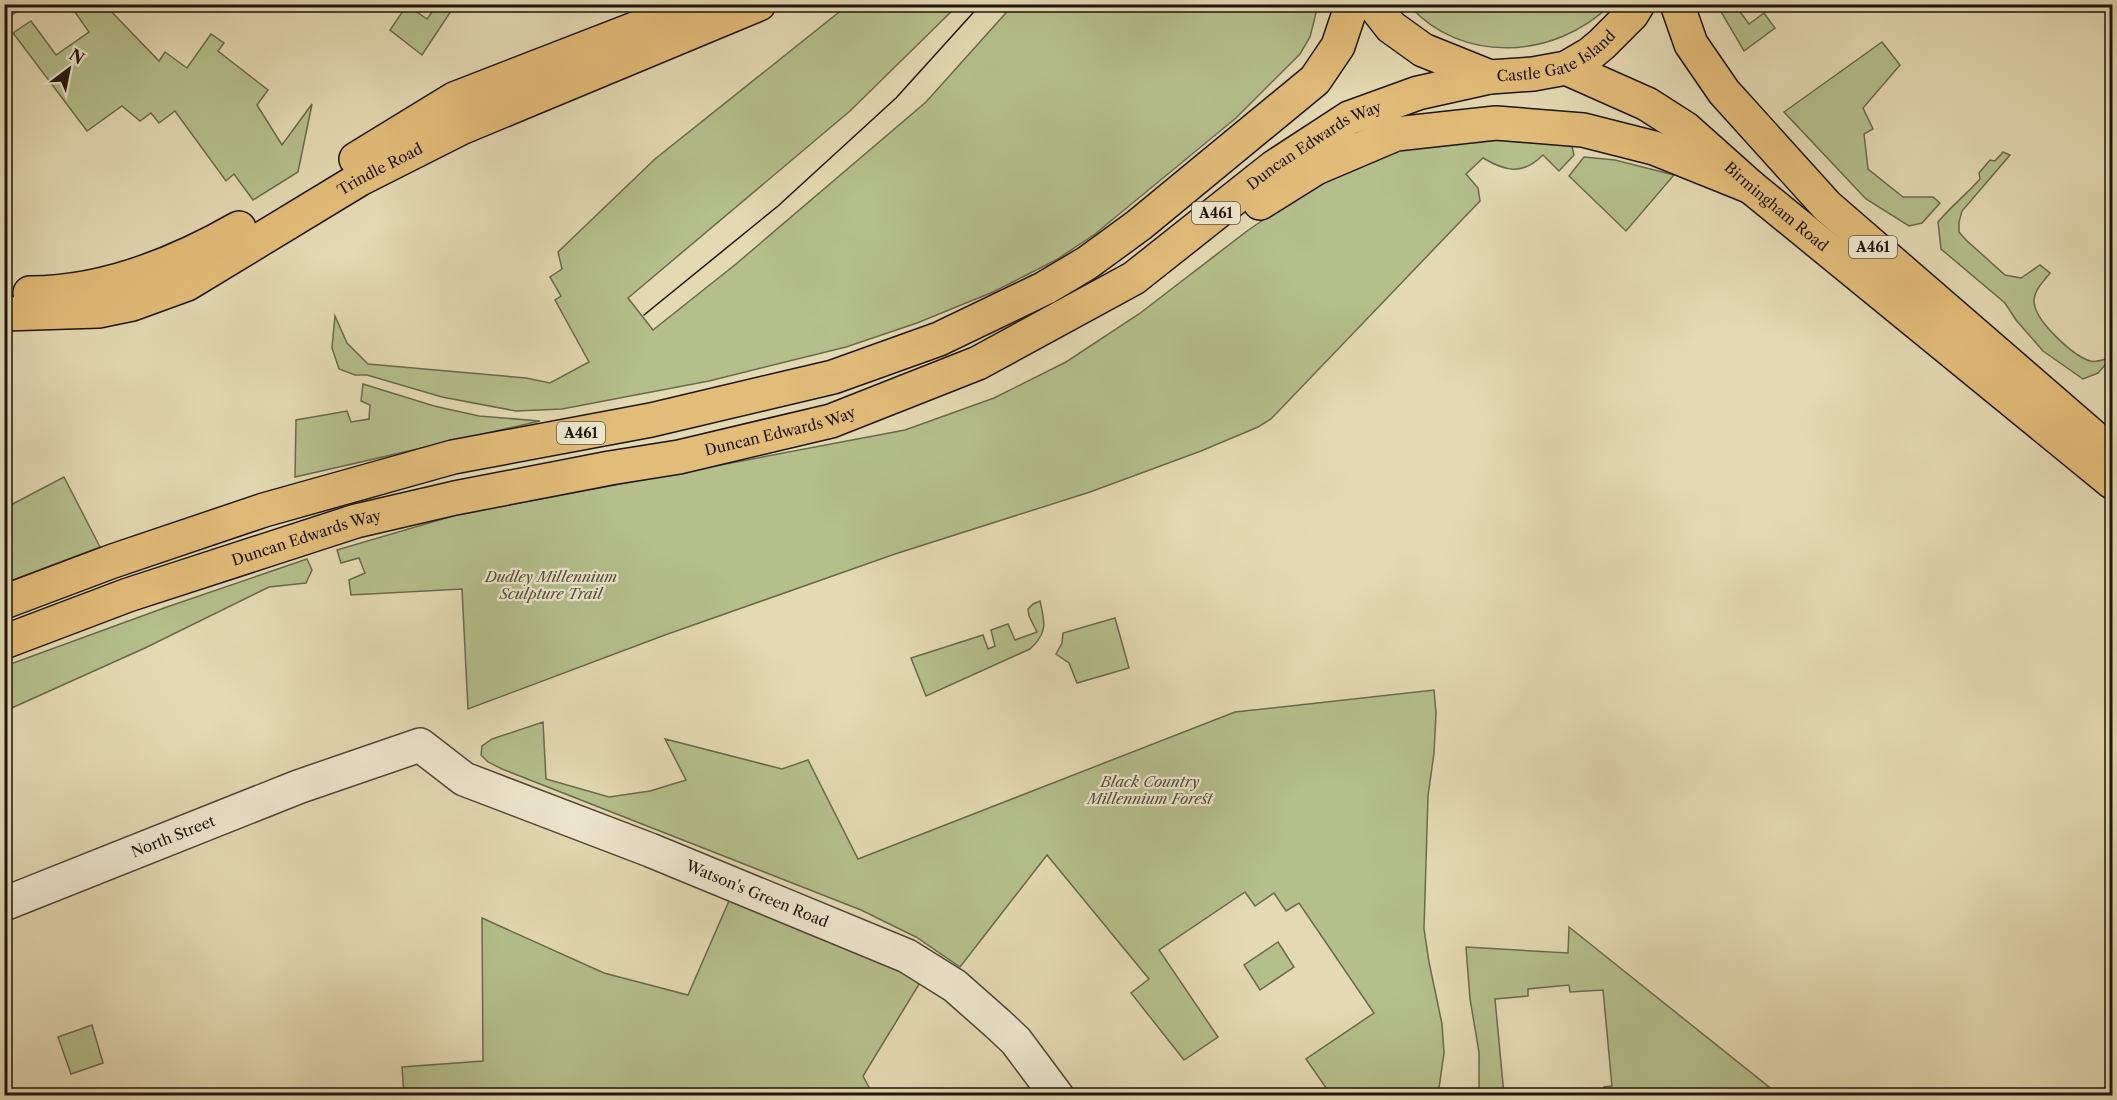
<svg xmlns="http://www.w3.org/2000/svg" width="2117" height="1100" font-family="'Libre Caslon Text',serif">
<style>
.green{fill:#b4bf8c;stroke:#6a6a4c;stroke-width:1.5}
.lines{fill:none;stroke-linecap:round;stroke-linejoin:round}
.minor-casing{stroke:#504636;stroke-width:36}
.major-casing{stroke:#1f150d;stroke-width:36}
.highway-casing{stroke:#1f150d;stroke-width:36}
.minor{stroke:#ede6cd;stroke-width:33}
.major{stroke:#e2bc79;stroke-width:33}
.highway{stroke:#e2bc79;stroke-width:33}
.tram{stroke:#1f150d;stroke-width:1.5}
.labels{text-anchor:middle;stroke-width:4.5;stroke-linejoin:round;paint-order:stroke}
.shield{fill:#ede6cd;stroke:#5d5447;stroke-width:1.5}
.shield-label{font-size:14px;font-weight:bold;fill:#1f150d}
.street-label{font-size:15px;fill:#1f150d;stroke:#ede6cd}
.park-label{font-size:15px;font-style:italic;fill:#535039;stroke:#ede6cd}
</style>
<rect width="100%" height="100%" fill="#e3d9b2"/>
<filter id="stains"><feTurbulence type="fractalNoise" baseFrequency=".00333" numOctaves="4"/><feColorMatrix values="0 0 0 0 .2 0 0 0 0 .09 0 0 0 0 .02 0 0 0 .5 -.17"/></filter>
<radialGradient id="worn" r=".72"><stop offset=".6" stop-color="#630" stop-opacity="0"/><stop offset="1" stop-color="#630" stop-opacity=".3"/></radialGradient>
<g class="green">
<polygon points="5,4 26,4 26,5 5,20"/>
<polygon points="70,5 105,5 159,61 165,52 187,68 211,34 224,43 218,51 268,90 257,105 282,145 312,104 298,172 253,200 234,174 226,181 175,111 159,123 151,113 140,121 122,106 87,131 13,33 31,21 56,55 89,32"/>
<polygon points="407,5 427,19 437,5 455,5 422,55 390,30"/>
<polygon points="848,5 958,5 850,111 628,298 653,330 736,264 926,102 1013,5 1318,5 1310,37 1300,54 1236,118 1095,234 1056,260 993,292 917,323 846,347 709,381 562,409 516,411 442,397 367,375 355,375 339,369 332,348 335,316 347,343 368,364 526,378 550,383 589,362 555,300 561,296 550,277 562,269 558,252 655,159"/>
<path d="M 1409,5 L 1610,5 C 1556,59 1461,65 1409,5 Z"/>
<polygon points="1717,5 1735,5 1749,24 1764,13 1775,28 1744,51"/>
<polygon points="1882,42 1900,65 1863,108 1873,129 1864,134 1868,169 1903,197 1933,197 1940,203 1922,223 1909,226 1866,199 1784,112"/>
<path d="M 1492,137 L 1571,142 L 1574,155 L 1559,171 L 1543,155 C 1522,176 1505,171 1483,158 L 1466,174 L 1478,188 L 1480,201 L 1271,419 L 1258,427 L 1201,451 L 1090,492 L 895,554 L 665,635 L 468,709 L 462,589 L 351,595 L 349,580 L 365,573 L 359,558 L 341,563 L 337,550 L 456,515 L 905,430 L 994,398 L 1066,362 L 1139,314 L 1247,231 L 1317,183 L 1384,154 L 1416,145 Z"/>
<path d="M 2003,152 L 2010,155 L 1962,211 L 1959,222 L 1959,232 L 1966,240 L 2005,275 L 2021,278 L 2040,265 L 2050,273 C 2044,281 2034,290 2034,301 C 2034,320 2072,355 2090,361 C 2097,363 2105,359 2112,357 L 2098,373 L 2083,379 L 2043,351 L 2016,320 L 2005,303 L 1941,249 L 1938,222 C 1952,205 1966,195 1980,179 L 1979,173 L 1990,160 L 1995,161 Z"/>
<polygon points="1584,157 1615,160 1674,175 1626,231 1569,176"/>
<polygon points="363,384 434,406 479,416 540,421 295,477 296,420 347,411 351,422 369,419 370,405 361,401"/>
<polygon points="64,477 100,547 5,583 5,508"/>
<polygon points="307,559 312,570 306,583 269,587 145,648 5,711 5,666 164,608"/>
<path d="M 1040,601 C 1045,622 1048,633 1030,649 L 926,696 L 911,658 L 983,635 L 988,649 L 995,646 L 991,630 L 1008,624 L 1015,640 L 1037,632 L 1029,616 L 1028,609 L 1033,604 Z"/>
<polygon points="1115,618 1129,668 1077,683 1069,663 1056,654 1062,643 1063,633"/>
<polygon points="1434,690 1436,713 1434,753 1428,796 1424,929 1429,962 1442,1024 1444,1053 1438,1095 1331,1095 1306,1059 1374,1013 1299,903 1286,911 1274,893 1255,906 1245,892 1159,950 1218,1037 1184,1060 1131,993 1149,979 1047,855 960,967 916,937 861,910 502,769 488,762 481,755 482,746 492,739 543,722 546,779 609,797 650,791 686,780 665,739 782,769 808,760 858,859 1235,712"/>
<polygon points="729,901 872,956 921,981 863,1076 873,1095 404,1095 402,1067 483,1061 482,918 604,973 688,995"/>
<polygon points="1569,927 1779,1095 1604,1095 1604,1087 1612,1086 1603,990 1570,992 1569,985 1528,989 1528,996 1495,999 1504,1095 1479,1095 1479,1052 1470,999 1466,947 1568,953"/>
<polygon points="1278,942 1294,967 1260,990 1244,965"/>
<polygon points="92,1025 103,1063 71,1074 58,1037"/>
</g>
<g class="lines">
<g class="minor-casing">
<g id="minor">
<path id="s1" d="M 4,904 L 298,787 L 420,745 L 464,779 L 650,850 L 907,956 L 955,986 L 998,1024 L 1016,1041 L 1057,1096"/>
</g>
</g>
<g class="major-casing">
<g id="major">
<polyline points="356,159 454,99 699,4"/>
<path d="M 30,293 C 104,293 176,264 239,228"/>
<path id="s2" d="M 4,314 L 98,311 L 132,304 L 187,284 L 360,179 L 461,128 L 759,4"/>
</g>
</g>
<g class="highway-casing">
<g id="highway">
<path id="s3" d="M 1373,4 L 1391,27 L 1423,50 L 1490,77 L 1533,74 L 1566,68 L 1590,54 L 1602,44 L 1632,14 L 1638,4"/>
<polyline points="1677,4 1691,44 1724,92 1827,206 2112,453"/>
<path id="s4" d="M 1566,68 L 1647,104 L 1686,129 L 1751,187 L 2112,482"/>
<polyline points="1260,203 1316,168 1396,134 1496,123 1583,130 1654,148 1751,187"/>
<polyline points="4,602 113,561 264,510 453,457 651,420 833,377 939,339 1045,288 1087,263 1139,225 1315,80 1338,46 1352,4"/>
<path id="s5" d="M 4,642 L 128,595 L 356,521 L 455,498 L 610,468 L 679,457 L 831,421 L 978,363 L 1134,278 L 1274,167 L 1349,118 L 1418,93 L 1490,77"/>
</g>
</g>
<use href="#minor" class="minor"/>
<use href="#major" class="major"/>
<use href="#highway" class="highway"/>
<polyline class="tram" points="644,315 778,206 896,98 981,4"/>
</g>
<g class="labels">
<g class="shield">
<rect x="1192" y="202" width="48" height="22" rx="4.5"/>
<rect x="1849" y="236" width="48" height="22" rx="4.5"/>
<rect x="557" y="422" width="48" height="22" rx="4.5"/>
</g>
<g class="shield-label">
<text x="1216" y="218">A461</text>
<text x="1873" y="252">A461</text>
<text x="581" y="438">A461</text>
</g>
<g class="street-label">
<text dy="5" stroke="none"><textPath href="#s3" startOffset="212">Castle Gate Island</textPath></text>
<text dy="5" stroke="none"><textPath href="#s5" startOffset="1418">Duncan Edwards Way</textPath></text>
<text dy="5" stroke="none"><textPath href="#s2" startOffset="412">Trindle Road</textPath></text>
<text dy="5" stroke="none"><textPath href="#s4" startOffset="254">Birmingham Road</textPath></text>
<text dy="5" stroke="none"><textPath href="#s5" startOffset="806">Duncan Edwards Way</textPath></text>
<text dy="5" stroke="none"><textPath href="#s5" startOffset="320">Duncan Edwards Way</textPath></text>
<text dy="5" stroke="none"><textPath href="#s1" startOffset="182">North Street</textPath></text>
<text dy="5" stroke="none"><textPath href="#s1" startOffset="816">Watson's Green Road</textPath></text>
</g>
<g class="park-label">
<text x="551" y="582">Dudley Millennium<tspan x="551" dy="17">Sculpture Trail</tspan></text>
<text x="1150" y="787">Black Country<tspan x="1150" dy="17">Millennium Forest</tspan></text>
</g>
</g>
<rect width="2117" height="1100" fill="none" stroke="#e3d9b2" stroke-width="24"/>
<rect x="6" y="6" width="2105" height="1088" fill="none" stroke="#1f150d" stroke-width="3"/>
<rect x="12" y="12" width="2093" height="1076" fill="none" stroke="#1f150d" stroke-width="1.5"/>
<g transform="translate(69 69) rotate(32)" stroke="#ede6cd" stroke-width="4.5" paint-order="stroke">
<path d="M0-4.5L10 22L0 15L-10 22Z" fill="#1f150d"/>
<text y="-9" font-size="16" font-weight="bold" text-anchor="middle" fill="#1f150d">N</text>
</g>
<rect width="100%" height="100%" filter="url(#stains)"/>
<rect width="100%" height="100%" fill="url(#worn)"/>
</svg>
